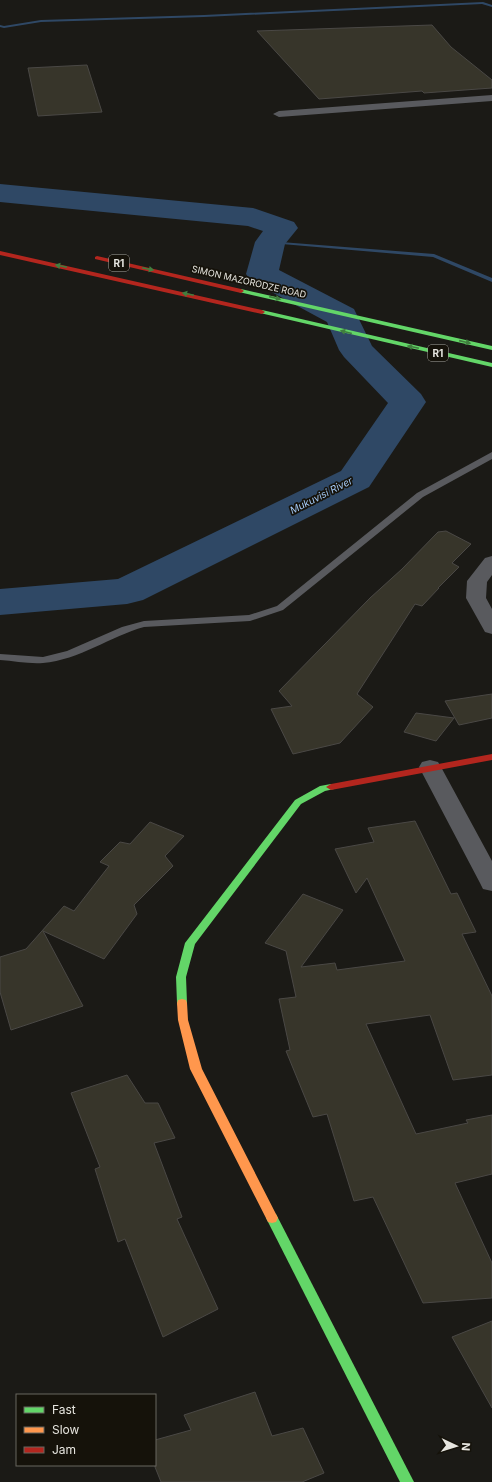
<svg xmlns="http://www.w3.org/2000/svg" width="492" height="1482" font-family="Inter,sans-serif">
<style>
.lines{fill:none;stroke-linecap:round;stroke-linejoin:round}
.stream{fill:#2f4865;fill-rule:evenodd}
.river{fill:#2f4865;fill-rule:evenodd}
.building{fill:#37352a;stroke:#4a4845}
.lane{fill:#595a5e;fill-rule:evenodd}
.street{fill:#595a5e;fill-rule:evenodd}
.fast{fill:#63d668;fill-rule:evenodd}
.slow{fill:#ff974d;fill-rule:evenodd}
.jam{fill:#b3261e;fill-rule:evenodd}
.oneway{fill:#407e3e}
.labels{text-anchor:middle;stroke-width:3.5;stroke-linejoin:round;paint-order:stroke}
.far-street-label{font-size:9px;fill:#e6e5df;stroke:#15120a}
.shield{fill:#15120a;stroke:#a7a69f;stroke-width:1}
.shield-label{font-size:10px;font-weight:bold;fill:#e6e5df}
.far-water-label{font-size:10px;font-style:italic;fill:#a5cbf8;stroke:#15120a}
</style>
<rect width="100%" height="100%" fill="#1b1a16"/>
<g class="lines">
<g class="stream">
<polygon points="483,2 492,5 492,7 482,4 204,17 41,22 4,28 0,27 0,25 4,26 41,20 204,15"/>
<polygon points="268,241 434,254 492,278 492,282 433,257 270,243 268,243"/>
</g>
<polygon class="river" points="0,184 253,208 294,222 298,228 285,244 279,270 354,309 372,346 421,394 426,402 369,487 143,600 127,604 0,615 0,589 118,579 341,471 388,403 344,357 339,350 327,322 251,281 246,274 255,242 263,231 248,226 0,202"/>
</g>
<g class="building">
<polygon points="432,25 451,47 492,80 492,88 424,93 422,91 319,99 257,31"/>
<polygon points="87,65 102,112 38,116 28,68"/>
<polygon points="446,531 471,544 452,563 459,567 438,588 439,588 422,606 415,604 357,694 373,707 340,743 293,754 271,709 292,706 279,691 370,598 402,569 438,532"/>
<polygon points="492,694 492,718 459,725 445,701"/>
<polygon points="416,713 454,718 436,741 404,732"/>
<polygon points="415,821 451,894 457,893 476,932 462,934 492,996 492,1075 453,1080 430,1015 366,1024 416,1134 468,1123 466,1120 492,1115 492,1174 455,1183 492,1263 492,1298 423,1303 373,1197 354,1201 327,1114 313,1117 286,1051 290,1050 279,999 296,997 286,951 265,943 303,894 343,910 301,967 335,963 337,970 405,961 367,878 356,893 335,849 374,842 368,828"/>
<polygon points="150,822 184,836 165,856 173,866 134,905 137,914 104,959 43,931 83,1006 11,1030 0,992 0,957 26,949 64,906 74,911 109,866 100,862 120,842 130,844"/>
<polygon points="127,1075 145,1103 158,1103 175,1138 154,1143 182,1217 177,1219 218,1309 163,1337 125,1239 118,1242 95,1169 100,1167 71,1093"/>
<polygon points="492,1321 492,1408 452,1337"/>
<polygon points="255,1392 272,1436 303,1428 324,1473 302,1482 161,1482 155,1467 155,1440 191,1430 184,1415"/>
</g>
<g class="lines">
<path class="lane" d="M 492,452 L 492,459 L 423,497 L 283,610 L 250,621 L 144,627 C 111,636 79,660 43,663 C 29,664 14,661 0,660 L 0,654 L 43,657 L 67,651 L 122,627 L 144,621 L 249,615 L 277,606 L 417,493 Z"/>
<g class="street">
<polygon points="492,95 492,101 279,117 273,114 279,111"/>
<polygon points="492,556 492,575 487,582 486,598 492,609 492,634 485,632 466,598 467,581 485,558"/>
<polygon points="430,760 438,762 441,767 492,861 492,891 483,889 480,883 419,767 422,762"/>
</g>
<g class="fast">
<polygon points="241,289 492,346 492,350 239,292 238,291"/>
<polygon points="262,310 492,363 492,367 260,313 260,311"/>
<polygon points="331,784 334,785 336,787 334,789 325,791 301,804 195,944 186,977 187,1003 186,1006 182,1007 178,1006 177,1003 176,977 185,943 295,800 320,786"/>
<polygon points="272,1213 276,1214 414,1482 400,1482 266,1218 268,1214"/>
</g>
<polygon class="slow" points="182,999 186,1000 187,1003 188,1020 202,1069 278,1218 276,1222 272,1223 268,1222 190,1069 178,1020 177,1003 178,1000"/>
<g class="jam">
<polygon points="0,251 262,310 265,312 262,314 0,255"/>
<polygon points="97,256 241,289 244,291 241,293 95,259 95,257"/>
<polygon points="492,754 492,760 331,790 326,787 331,784"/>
</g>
</g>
<defs><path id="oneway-solid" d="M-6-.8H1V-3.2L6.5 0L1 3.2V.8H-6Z"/></defs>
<g class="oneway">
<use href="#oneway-solid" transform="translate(61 266) rotate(-168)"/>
<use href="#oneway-solid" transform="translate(148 269) rotate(12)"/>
<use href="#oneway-solid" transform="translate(188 294) rotate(-168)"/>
<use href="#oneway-solid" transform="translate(275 298) rotate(13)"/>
<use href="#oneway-solid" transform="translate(346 332) rotate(-166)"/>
<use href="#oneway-solid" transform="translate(465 342) rotate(13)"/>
<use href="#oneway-solid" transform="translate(413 347) rotate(-168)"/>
</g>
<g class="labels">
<g class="far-street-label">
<text transform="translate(249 282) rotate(13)" y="3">SIMON MAZORODZE ROAD</text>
</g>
<g class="shield">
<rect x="109" y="255" width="20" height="16" rx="3"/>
<rect x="428" y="345" width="20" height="16" rx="3"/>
</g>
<g class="shield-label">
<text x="119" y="267">R1</text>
<text x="438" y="357">R1</text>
</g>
<g class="far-water-label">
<text transform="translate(321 495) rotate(-27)" y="4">Mukuvisi River</text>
</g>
</g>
<rect x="16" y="1394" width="140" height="72" fill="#15120a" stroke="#69665f"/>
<rect x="24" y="1407" width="20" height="6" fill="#63d668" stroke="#69665f"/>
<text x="52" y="1414" font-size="12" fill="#e6e5df">Fast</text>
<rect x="24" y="1427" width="20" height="6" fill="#ff974d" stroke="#69665f"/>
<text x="52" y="1434" font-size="12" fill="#e6e5df">Slow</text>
<rect x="24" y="1447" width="20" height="6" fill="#b3261e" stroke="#69665f"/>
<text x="52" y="1454" font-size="12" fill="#e6e5df">Jam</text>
<g transform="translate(456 1446) rotate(94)" stroke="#15120a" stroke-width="3" paint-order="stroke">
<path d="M0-3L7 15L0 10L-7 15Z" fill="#e6e5df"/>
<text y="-6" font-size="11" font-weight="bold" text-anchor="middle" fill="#e6e5df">N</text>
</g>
</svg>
